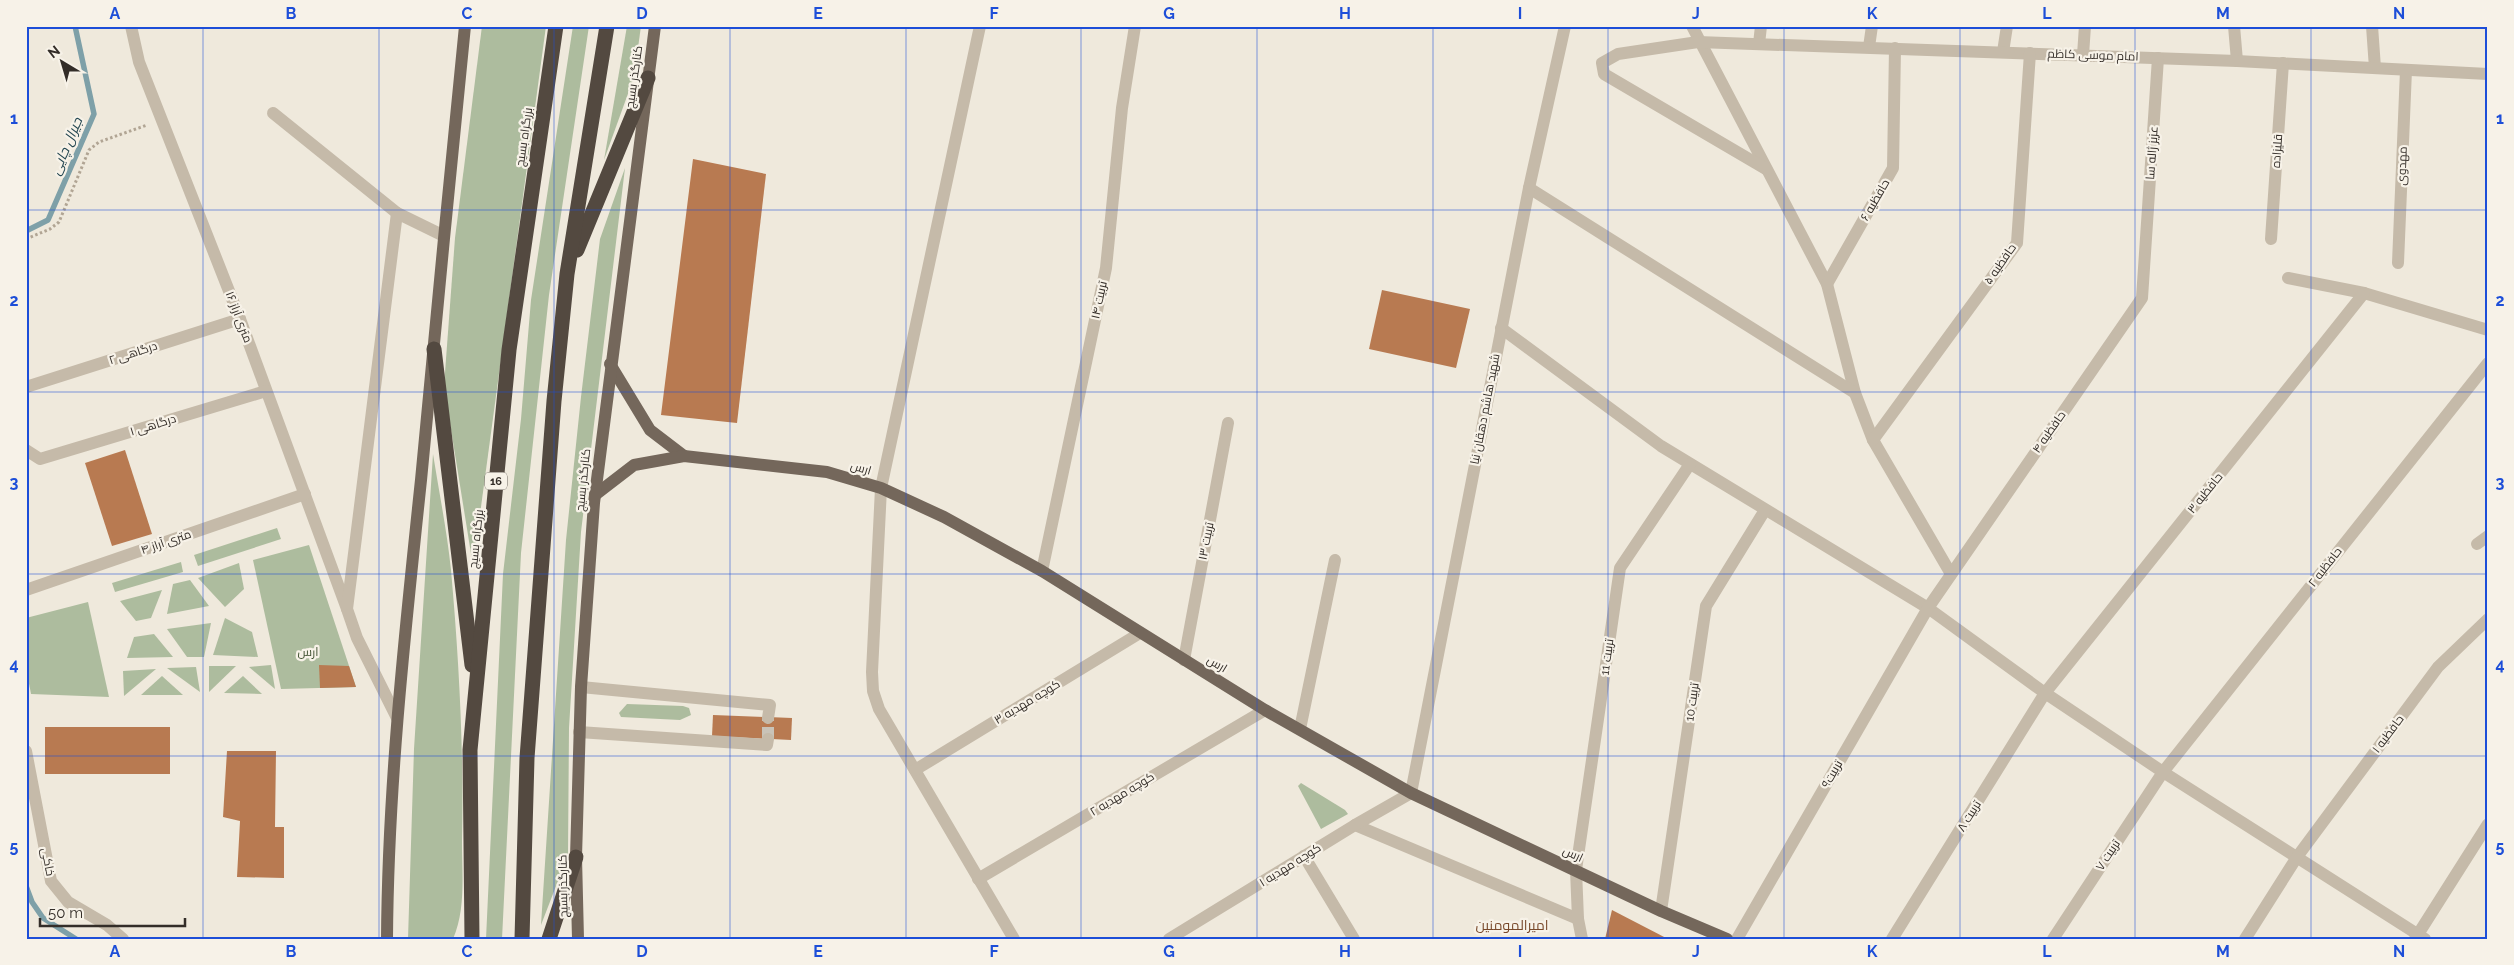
<svg xmlns="http://www.w3.org/2000/svg" width="2514" height="965" font-family="Raleway,Cairo,sans-serif">
<style>
.green{fill:#adbc9e}
.lines{fill:none;stroke-linecap:round;stroke-linejoin:round}
.stream{stroke:#7ea0a8;stroke-width:5.5}
.building{fill:#b87a51}
.minor-tunnel{stroke:#c9c3b8;stroke-width:12;stroke-dasharray:12 6;stroke-linecap:butt}
.path{stroke:#b1a594;stroke-width:3;stroke-dasharray:2.5 2.5;stroke-linecap:butt}
.minor{stroke:#c5baa9;stroke-width:12}
.major{stroke:#74675b;stroke-width:12}
.highway{stroke:#534940;stroke-width:15}
.grid{fill:none;stroke:#1d4ed8;stroke-width:1;stroke-opacity:0.55}
.labels{text-anchor:middle;stroke-width:4.5;stroke-linejoin:round;paint-order:stroke}
.shield{fill:#f7f2e8;stroke:#6e6862;stroke-width:1}
.shield-label{font-size:11px;font-weight:bold;fill:#332d28}
.street-label{font-size:12px;fill:#332d28;stroke:#f7f2e8}
.park-label{font-size:12px;fill:#3e4f2f;stroke:#f7f2e8}
.water-label{font-size:14px;font-style:italic;fill:#234650;stroke:#f7f2e8}
.neighbourhood-label{font-size:14px;fill:#79492b;stroke:#f7f2e8}
.neatline{fill:none;stroke:#1d4ed8;stroke-width:2}
.grid-label{font-size:16px;text-anchor:middle;font-weight:bold;fill:#1d4ed8}
</style>
<rect width="100%" height="100%" fill="#efe9dc"/>
<g class="green">
<polygon points="482,26 546,26 473,566 444,386 455,238"/>
<polygon points="573,26 589,26 549,295 521,553 502,939 486,939 503,574 521,419 531,300"/>
<polygon points="627,26 641,26 634,77 604,160"/>
<polygon points="625,168 581,532 569,728 568,855 541,925 566,540 581,397 600,239"/>
<path d="M 433,454 C 439,492 447,531 451,570 C 459,660 464,751 462,842 C 462,872 466,910 453,939 L 408,939 L 414,749 Z"/>
<polygon points="277,528 281,539 198,566 194,555"/>
<polygon points="309,545 356,687 281,689 253,560"/>
<polygon points="181,562 183,572 115,592 112,583"/>
<polygon points="239,563 244,589 225,607 198,578"/>
<polygon points="190,580 209,606 167,614 173,584"/>
<polygon points="162,590 151,618 136,621 120,601"/>
<polygon points="88,602 109,697 31,694 26,668 26,618"/>
<polygon points="225,618 252,632 258,657 213,655"/>
<polygon points="211,623 204,657 187,657 167,629"/>
<polygon points="154,634 173,657 127,658 134,637"/>
<polygon points="271,665 275,689 249,667"/>
<polygon points="209,666 236,666 209,692"/>
<polygon points="196,667 200,692 167,668"/>
<polygon points="156,669 124,696 123,671"/>
<polygon points="162,676 183,695 141,695"/>
<polygon points="243,676 262,694 224,693"/>
<polygon points="627,704 683,706 689,708 691,715 680,720 621,717 619,713"/>
<polygon points="1301,783 1345,810 1348,814 1321,829 1298,786"/>
</g>
<g class="lines">
<g class="stream">
<polyline points="26,231 48,220 94,114 75,26"/>
<polyline points="26,886 32,902 43,918 76,939"/>
</g>
</g>
<g class="building">
<polygon points="693,159 766,174 737,423 661,415"/>
<polygon points="1382,290 1470,309 1456,368 1369,349"/>
<polygon points="125,450 152,534 112,546 85,463"/>
<polygon points="319,665 349,666 356,687 320,688"/>
<polygon points="713,715 792,718 791,740 712,736"/>
<rect x="45" y="727" width="125" height="47"/>
<polygon points="227,751 276,751 275,827 284,827 284,878 237,877 240,821 223,817"/>
<polygon points="1612,910 1668,939 1605,939"/>
</g>
<g class="lines">
<polyline class="minor-tunnel" points="768,739 768,718"/>
<polyline class="path" points="26,239 50,229 59,222 89,150 99,142 147,125"/>
<g class="minor">
<polyline points="131,26 139,62 240,319 347,609"/>
<polyline points="980,26 881,488 872,672 873,691 879,709 1014,939"/>
<polyline points="1692,26 1827,284 1855,393 1873,440 1951,574"/>
<polyline points="2234,26 2237,61"/>
<polyline points="2372,26 2375,68"/>
<polyline points="1759,44 1761,26"/>
<polyline points="1869,47 1872,26"/>
<polyline points="2003,52 2007,26"/>
<polyline points="2083,55 2085,26"/>
<polyline points="273,113 397,213"/>
<polyline points="1766,169 1604,74 1602,63 1618,54 1698,42 2237,61 2488,74"/>
<polyline points="1529,188 1855,393"/>
<polyline points="2271,239 2283,63"/>
<polyline points="2398,263 2406,70"/>
<polyline points="2288,278 2364,293 2488,330"/>
<polyline points="1827,284 1893,168 1895,48"/>
<polyline points="1501,328 1661,446 1928,608 2045,693 2163,772 2425,939"/>
<polyline points="26,387 240,319"/>
<polyline points="1873,440 2017,243 2030,53"/>
<polyline points="26,450 40,459 266,391"/>
<polyline points="2477,544 2488,536"/>
<polyline points="1042,571 1106,268 1122,108 1135,26"/>
<polyline points="26,590 305,494"/>
<polyline points="1184,660 1228,423"/>
<polyline points="581,687 770,705 768,718"/>
<polyline points="397,718 357,638 347,609 397,213 442,235"/>
<polyline points="1300,729 1335,560"/>
<polyline points="579,732 767,745 768,739"/>
<polyline points="26,751 51,881 68,902 107,925 123,939"/>
<polyline points="915,770 1140,633"/>
<polyline points="1355,825 1578,919"/>
<polyline points="1304,856 1354,939"/>
<polyline points="978,879 1265,710"/>
<polyline points="1661,911 1706,606 1765,510"/>
<polyline points="1169,939 1355,825 1411,793 1529,188 1565,26"/>
<polyline points="1582,939 1578,919 1576,870 1620,568 1690,464"/>
<polyline points="1737,939 1928,608 2142,298 2158,58"/>
<polyline points="1892,939 2045,693 2364,293"/>
<polyline points="2053,939 2163,772 2488,363"/>
<polyline points="2245,939 2297,857 2438,667 2488,619"/>
<polyline points="2415,939 2488,824"/>
</g>
<g class="major">
<polyline points="610,364 650,430 684,456"/>
<polyline points="595,495 634,465 684,456 827,472 881,488 944,517 1042,571 1265,710 1411,793 1661,911 1727,939"/>
<path d="M 387,939 C 388,785 405,632 421,480 C 436,329 449,177 465,26"/>
<polyline points="578,939 576,857 581,687 594,503 655,26"/>
</g>
<g class="highway">
<polyline points="577,250 648,78"/>
<polyline points="434,349 472,665"/>
<polyline points="472,939 470,750 509,350 556,26"/>
<polyline points="522,939 527,758 554,401 567,274 607,26"/>
<polyline points="549,939 576,857"/>
</g>
</g>
<path class="grid" d="M 203,26 L 203,939M 379,26 L 379,939M 554,26 L 554,939M 730,26 L 730,939M 906,26 L 906,939M 1081,26 L 1081,939M 1257,26 L 1257,939M 1433,26 L 1433,939M 1608,26 L 1608,939M 1784,26 L 1784,939M 1960,26 L 1960,939M 2135,26 L 2135,939M 2311,26 L 2311,939M 26,210 L 2488,210M 26,392 L 2488,392M 26,574 L 2488,574M 26,756 L 2488,756"/>
<g class="labels">
<rect class="shield" x="485" y="472.5" width="22" height="17" rx="4"/>
<g class="shield-label">
<text x="496" y="485">16</text>
</g>
<g class="street-label">
<text transform="translate(2093 55) rotate(2)" y="4">امام موسی کاظم</text>
<text transform="translate(634 77) rotate(-82)" y="4">کنارگذر بسیج</text>
<text transform="translate(524 137) rotate(-82)" y="4">بزرگراه بسیج</text>
<text transform="translate(2277 151) rotate(-86)" y="4">قلیزاده</text>
<text transform="translate(2152 153) rotate(-86)" y="4">عزیز ژاله سا</text>
<text transform="translate(2402 166) rotate(-88)" y="4">مهدوی</text>
<text transform="translate(1875 200) rotate(-60)" y="4">حافظیه ۶</text>
<text transform="translate(2000 264) rotate(-55)" y="4">حافظیه ۵</text>
<text transform="translate(1099 300) rotate(-78)" y="4">تربیت ۱۴</text>
<text transform="translate(239 317) rotate(69)" y="4">۱۶ متری آراز</text>
<text transform="translate(133 353) rotate(-18)" y="4">درگاهی ۲</text>
<text transform="translate(1485 409) rotate(-79)" y="4">شهید هاشم دهقان نیا</text>
<text transform="translate(153 425) rotate(-17)" y="4">درگاهی ۱</text>
<text transform="translate(2049 432) rotate(-55)" y="4">حافظیه ۴</text>
<text transform="translate(861 468) rotate(17)" y="4">ارس</text>
<text transform="translate(583 480) rotate(-84)" y="4">کنارگذر بسیج</text>
<text transform="translate(2205 493) rotate(-51)" y="4">حافظیه ۳</text>
<text transform="translate(476 539) rotate(-84)" y="4">بزرگراه بسیج</text>
<text transform="translate(1206 541) rotate(-79)" y="4">تربیت ۱۳</text>
<text transform="translate(166 542) rotate(-19)" y="4">۴ متری آراز</text>
<text transform="translate(2325 567) rotate(-52)" y="4">حافظیه ۲</text>
<text transform="translate(1607 657) rotate(-82)" y="4">تربیت 11</text>
<text transform="translate(1217 664) rotate(31)" y="4">ارس</text>
<text transform="translate(1027 702) rotate(-31)" y="4">کوچه مهدیه ۳</text>
<text transform="translate(1692 702) rotate(-82)" y="4">تربیت 10</text>
<text transform="translate(2388 734) rotate(-53)" y="4">حافظیه ۱</text>
<text transform="translate(1832 774) rotate(-60)" y="4">تربیت۹</text>
<text transform="translate(1122 794) rotate(-31)" y="4">کوچه مهدیه ۲</text>
<text transform="translate(1969 816) rotate(-58)" y="4">تربیت ۸</text>
<text transform="translate(1573 854) rotate(25)" y="4">ارس</text>
<text transform="translate(2108 855) rotate(-57)" y="4">تربیت ۷</text>
<text transform="translate(48 862) rotate(79)" y="4">خاکی</text>
<text transform="translate(1290 865) rotate(-32)" y="4">کوچه مهدیه ۱</text>
<text transform="translate(563 886) rotate(-91)" y="4">کنارگذر بسیج</text>
</g>
<g class="park-label">
<text x="308" y="656">ارس</text>
</g>
<g class="water-label">
<text transform="translate(66 146) rotate(-67)" y="5">جیرال چایی</text>
</g>
<g class="neighbourhood-label">
<text x="1512" y="930">امیرالمومنین</text>
</g>
</g>
<rect width="2514" height="965" fill="none" stroke="#f7f2e8" stroke-width="55"/>
<g transform="translate(62 62) rotate(322)" stroke="#f7f2e8" stroke-width="4" paint-order="stroke">
<path d="M0-4L9 19L0 12L-9 19Z" fill="#332d28"/>
<text y="-8" font-size="14" font-weight="bold" text-anchor="middle" fill="#332d28">N</text>
</g>
<path d="M40 918v8h145v-8" fill="none" stroke="#332d28" stroke-width="2.5"/>
<text x="48" y="918" font-size="15" fill="#332d28" stroke="#f7f2e8" stroke-width="4" paint-order="stroke">50 m</text>
<rect x="28" y="28" width="2458" height="910" class="neatline"/>
<g class="grid-label">
<text x="115" y="19">A</text>
<text x="291" y="19">B</text>
<text x="467" y="19">C</text>
<text x="642" y="19">D</text>
<text x="818" y="19">E</text>
<text x="994" y="19">F</text>
<text x="1169" y="19">G</text>
<text x="1345" y="19">H</text>
<text x="1520" y="19">I</text>
<text x="1696" y="19">J</text>
<text x="1872" y="19">K</text>
<text x="2047" y="19">L</text>
<text x="2223" y="19">M</text>
<text x="2399" y="19">N</text>
<text x="14" y="124">1</text>
<text x="2500" y="124">1</text>
<text x="14" y="306">2</text>
<text x="2500" y="306">2</text>
<text x="14" y="488">3</text>
<text x="2500" y="488">3</text>
<text x="14" y="670">4</text>
<text x="2500" y="670">4</text>
<text x="14" y="852">5</text>
<text x="2500" y="852">5</text>
<text x="115" y="957">A</text>
<text x="291" y="957">B</text>
<text x="467" y="957">C</text>
<text x="642" y="957">D</text>
<text x="818" y="957">E</text>
<text x="994" y="957">F</text>
<text x="1169" y="957">G</text>
<text x="1345" y="957">H</text>
<text x="1520" y="957">I</text>
<text x="1696" y="957">J</text>
<text x="1872" y="957">K</text>
<text x="2047" y="957">L</text>
<text x="2223" y="957">M</text>
<text x="2399" y="957">N</text>
</g>
</svg>
